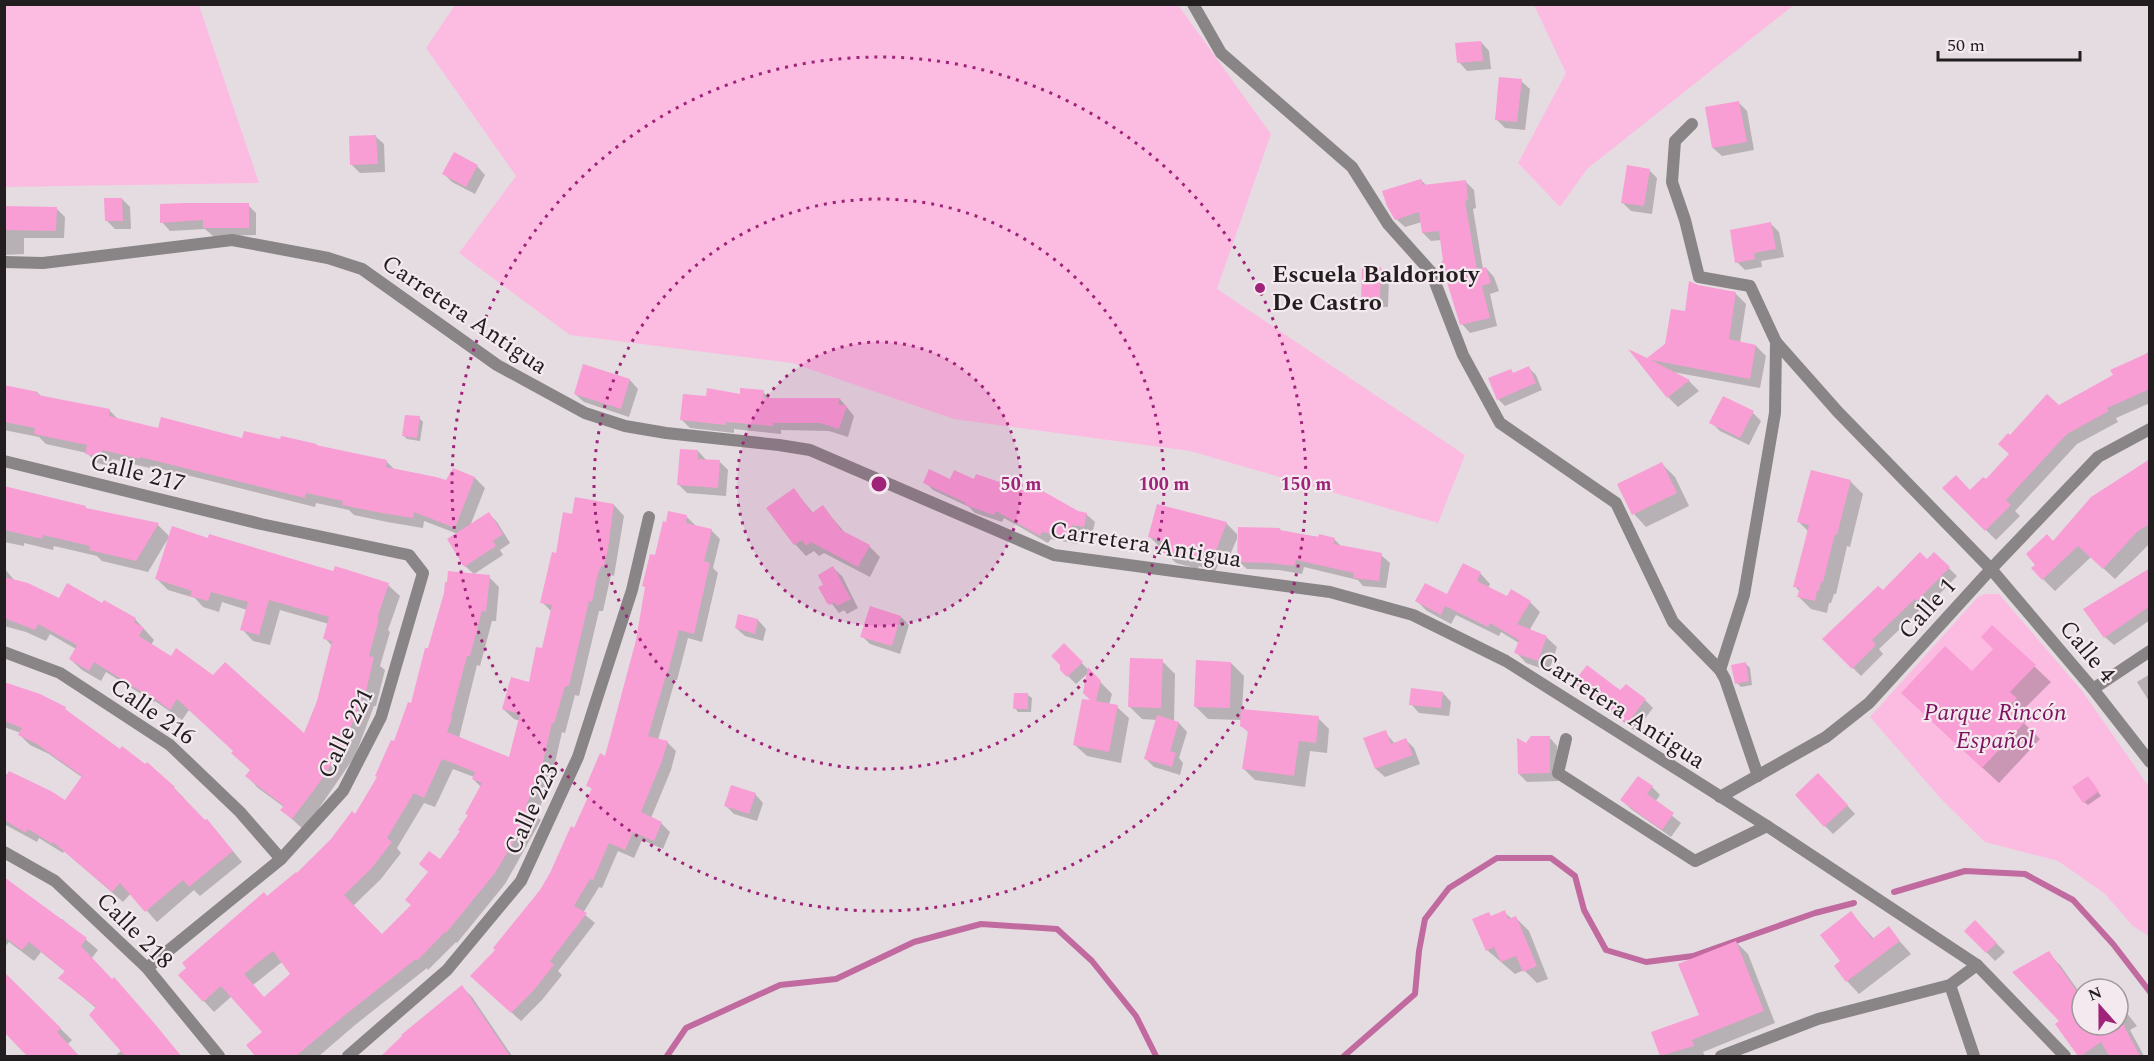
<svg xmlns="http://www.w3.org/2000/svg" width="2154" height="1061" font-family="Spectral,serif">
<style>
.green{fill:#fcbce1}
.shadow{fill:#0003;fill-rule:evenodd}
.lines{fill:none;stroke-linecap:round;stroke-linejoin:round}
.stream{stroke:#c16aa0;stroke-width:6}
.building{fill:#f99dd5;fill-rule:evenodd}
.minor{stroke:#898587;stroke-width:12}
.tertiary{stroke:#898587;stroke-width:12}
.ring{fill:none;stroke:#9e2379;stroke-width:3;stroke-dasharray:3 6}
.poi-dot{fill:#9e2379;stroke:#f3e9ee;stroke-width:2}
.labels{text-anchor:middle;stroke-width:4.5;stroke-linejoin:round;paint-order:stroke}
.poi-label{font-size:24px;font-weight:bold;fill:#221e20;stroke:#f3e9ee;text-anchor:start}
.street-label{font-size:24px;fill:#221e20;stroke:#f3e9ee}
.park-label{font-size:24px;font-style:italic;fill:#7e125f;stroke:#f3e9ee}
.centre{fill:#9e2379;stroke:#f3e9ee;stroke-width:3}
.ring-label{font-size:18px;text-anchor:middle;font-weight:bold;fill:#9e2379;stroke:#f3e9ee;stroke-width:4.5;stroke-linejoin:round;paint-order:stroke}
</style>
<rect width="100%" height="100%" fill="#e5dce1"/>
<g class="green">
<polygon points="4,5 199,5 259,183 5,187"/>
<polygon points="455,5 1178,5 1271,134 1217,289 1465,455 1438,523 1190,451 954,419 792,363 570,335 459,253 516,176 426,48"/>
<polygon points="1534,5 1794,5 1587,169 1560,207 1518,163 1566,73"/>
<polygon points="1985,594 1999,594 2083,692 2149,787 2149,936 2133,926 2104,893 2058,861 1985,842 1942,800 1870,717 1978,597"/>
</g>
<g class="shadow">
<polygon points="351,4 370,4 353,6"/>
<polygon points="1481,42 1489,51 1491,69 1467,71 1459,62"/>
<polygon points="1521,81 1530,89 1525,130 1505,128 1496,119"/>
<polygon points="1739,103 1747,111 1754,150 1722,156 1713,148"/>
<polygon points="375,136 384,144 385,172 360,173 352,165"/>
<polygon points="477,166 485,175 475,194 452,182 444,174"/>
<polygon points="1649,170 1657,178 1652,214 1631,211 1622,202"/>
<polygon points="1421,180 1427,186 1465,181 1474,190 1476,208 1473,209 1483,269 1486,268 1494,277 1499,291 1490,294 1497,326 1470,333 1462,324 1445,262 1441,240 1431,241 1423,233 1422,222 1405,227 1396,219"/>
<polygon points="122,199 130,207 131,229 115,229 107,221"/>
<polygon points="248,205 256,213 256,235 213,236 205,229 170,231 162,222"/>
<polygon points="4,208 56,208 65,217 64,238 24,238 24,254 4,255"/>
<polygon points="1771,224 1779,232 1784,257 1761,261 1762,267 1745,270 1737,262"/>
<polygon points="1381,269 1389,277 1388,307 1371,307 1362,298"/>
<polygon points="1735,293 1746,304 1740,343 1756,346 1766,356 1760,388 1673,372 1689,381 1699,391 1678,407 1668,397 1647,360 1667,345 1686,313"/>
<polygon points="2150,351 2150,403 2116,418 2118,422 2077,444 2015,511 2020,516 1996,540 1944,488 1970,492 1986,481 2011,455 2011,437 2058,407 2115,376"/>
<polygon points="1529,368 1536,375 1542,390 1505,406 1498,399 1510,370 1514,374"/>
<polygon points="630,380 638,389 629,417 584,402 575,394"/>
<polygon points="4,386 38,393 42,397 110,411 119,420 159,429 386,461 396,471 446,482 453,470 475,478 485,488 470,526 489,514 497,522 510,543 500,550 503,555 474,574 465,566 458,534 424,521 423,528 387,522 354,515 349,510 316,503 315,507 150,466 150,468 112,459 111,466 97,463 87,453 46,444 39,437 4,430"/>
<polygon points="763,392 771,399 840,399 854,416 848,437 829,431 781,430 781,434 734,429 734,433 690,428 682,420 707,398 741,396"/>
<polygon points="1753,413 1761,421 1749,445 1720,431 1711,422"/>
<polygon points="419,418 423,422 420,441 407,439 404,436"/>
<polygon points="698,451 707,461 720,462 728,470 726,496 687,493 679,485"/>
<polygon points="2150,461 2150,543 2115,579 2091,557 2055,591 2043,579 2053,543"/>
<polygon points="1662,464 1675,477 1689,506 1646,527 1634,514"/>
<polygon points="951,480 1086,514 1095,522 1092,535 1080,532 1077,544 1051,539 1048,543 1004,518 1002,522 975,513 969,507 933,490 925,482"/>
<polygon points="1850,481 1863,494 1850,547 1847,546 1836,594 1834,594 1831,603 1829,603 1827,613 1811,609 1799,597 1800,592 1795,586 1809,532 1799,522"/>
<polygon points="4,488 88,510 158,525 170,537 388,585 400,596 388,630 390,632 380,666 385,670 376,706 374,706 355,756 304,830 282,810 284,807 258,788 247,776 252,770 235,751 189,710 182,720 155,701 154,702 106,672 101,681 82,670 70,659 76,649 50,634 46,641 26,632 4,626 4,568 15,581 60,600 103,605 135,619 154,640 151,645 171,658 213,677 305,735 319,702 332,646 325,638 329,624 280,610 270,645 253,641 242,629 247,610 222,602 219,612 203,607 195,598 168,590 157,579 169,537 148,572 102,561 97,556 54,546 53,550 24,543 24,546 4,542"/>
<polygon points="794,490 814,514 823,507 846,534 869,546 880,557 870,577 824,553 819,556 814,551 806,556 795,544"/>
<path d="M 614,505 L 624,516 L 614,576 L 611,575 L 603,611 L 599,611 L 579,696 L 575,695 L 565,733 L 562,732 L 551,781 L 536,816 L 541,820 L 505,884 L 457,943 L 456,942 L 428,970 L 427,968 L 355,1025 L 319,1056 L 257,1056 L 248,1045 L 264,1032 L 232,996 L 214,1012 L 180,975 L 296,874 L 355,816 L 379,777 L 395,743 L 412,705 L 429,650 L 489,577 L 499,587 L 496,621 L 492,621 L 480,666 L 477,665 L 459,738 L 510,759 L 520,721 L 514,719 L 503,709 L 530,683 L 543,650 L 552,612 L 542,602 L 557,554 L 573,516 ZM 453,769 L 474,777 L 473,779 L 481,787 L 469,816 L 462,831 L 440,861 L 413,905 L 382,936 L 353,906 L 381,879 L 401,853 L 397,848 L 424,803 L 435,807 ZM 282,962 L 292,974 L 265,999 L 253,985 Z"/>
<polygon points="687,517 696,526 711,530 720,539 713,568 718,573 702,642 688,638 677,680 675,680 658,740 667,742 676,751 671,770 651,818 661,823 670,832 663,849 642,840 634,858 618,851 602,888 599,887 583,913 595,923 558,971 562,975 542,1000 521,1021 481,985 497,950 541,891 575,830 593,790 588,785 606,758 637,640 656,557"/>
<polygon points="1226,523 1237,534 1237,539 1225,566 1219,563 1215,572 1199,566 1198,569 1176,563 1165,552 1166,549 1161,548 1150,537"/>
<polygon points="1280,529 1282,532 1334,539 1342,547 1381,555 1390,563 1386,588 1363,586 1358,580 1304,567 1302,574 1279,570 1247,569 1238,561"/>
<polygon points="1934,554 1957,576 1926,608 1924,606 1879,649 1883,654 1861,676 1824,639"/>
<polygon points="833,568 842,576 858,608 847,614 844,610 839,613 820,588 825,585"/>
<polygon points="2150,570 2150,620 2114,645 2105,637"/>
<polygon points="1480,573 1490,584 1488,588 1508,598 1530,602 1540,612 1529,631 1546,637 1557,647 1549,671 1526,663 1516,652 1519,643 1501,632 1499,636 1456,615 1451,624 1427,611 1417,601 1448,596"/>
<polygon points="901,617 909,625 900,654 870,644 862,636"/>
<polygon points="758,620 766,629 763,641 745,636 736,628"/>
<polygon points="1992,627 2051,682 2025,708 2032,715 2024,723 2040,739 1999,783 1919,709 1972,673 1995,649"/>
<polygon points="1064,645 1112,694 1109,705 1117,707 1129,718 1121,763 1087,756 1075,745 1094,702 1088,673 1076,684 1062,670"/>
<polygon points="1162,661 1175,674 1174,722 1179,723 1187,732 1179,758 1183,763 1180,775 1154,767 1146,759 1158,720 1142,719 1129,706"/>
<polygon points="1231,663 1244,676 1242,711 1318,718 1329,729 1327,753 1310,751 1305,787 1255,780 1244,769 1249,733 1242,726 1242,720 1208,719 1195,706"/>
<polygon points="1746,664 1750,668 1752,685 1741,687 1737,683"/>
<polygon points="2150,674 2150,703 2137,682"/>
<polygon points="4,683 65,709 75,719 174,788 184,798 183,800 217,832 242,862 200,896 194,890 157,922 131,893 123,902 64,851 63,853 39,838 37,842 4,824 4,773 65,802 83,778 49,754 30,745 20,735 21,733 4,727"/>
<polygon points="1575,683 1645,700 1653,708 1635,731"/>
<polygon points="1443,693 1451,702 1449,716 1419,713 1411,704"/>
<polygon points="1028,695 1032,698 1031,712 1018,712 1015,708"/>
<polygon points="1385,732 1395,744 1406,740 1414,748 1420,764 1385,777 1376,769 1365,739"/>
<polygon points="1549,737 1557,746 1558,781 1527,782 1519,774 1526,745"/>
<polygon points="2091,782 2101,796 2088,805 2084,802"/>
<polygon points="1827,783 1855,814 1833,834 1825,826"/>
<polygon points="1652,787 1660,795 1655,802 1681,823 1671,837 1631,809 1622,800"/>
<polygon points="755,794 763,803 757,821 734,814 726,806"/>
<polygon points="4,879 61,920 62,919 98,950 91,959 112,981 125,991 181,1056 115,1056 121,1051 96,1008 60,978 66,972 41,952 34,961 9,942 4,948"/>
<polygon points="1504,912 1512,919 1516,918 1529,931 1548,979 1537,983 1524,970 1515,974 1487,950"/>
<polygon points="1851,913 1874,939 1888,928 1911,954 1859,994 1847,981 1842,961"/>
<polygon points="1975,922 2005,952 1995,961 1966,931"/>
<polygon points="1736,942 1748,954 1775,1023 1703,1052 1705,1056 1662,1056 1653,1033 1701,1016"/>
<polygon points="2048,953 2060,965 2082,996 2082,1025 2118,1025 2118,1002 2137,1026 2130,1030 2144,1056 2080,1056 2057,1024 2061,1021"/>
<polygon points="6,975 72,1040 68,1044 79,1056 28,1056 4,1031"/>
<polygon points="462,987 472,997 512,1056 382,1056"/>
</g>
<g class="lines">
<g class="stream">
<polyline points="1894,892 1965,871 2025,874 2073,900 2113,944 2150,992"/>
<polyline points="667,1056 686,1028 780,985 836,979 914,942 981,924 1057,929 1092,961 1136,1016 1156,1056"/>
<polyline points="1344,1056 1415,994 1419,951 1425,919 1449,888 1497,858 1551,858 1575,876 1584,910 1606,950 1646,962 1693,956 1815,913 1854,903"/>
</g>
</g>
<g class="building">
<polygon points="1481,41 1483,61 1457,63 1455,43"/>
<polygon points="1499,77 1522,79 1517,122 1495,120"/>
<polygon points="1739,101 1747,142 1712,148 1705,107"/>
<polygon points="376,135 378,164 350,165 349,136"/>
<polygon points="454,152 478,165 466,187 442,174"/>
<polygon points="1627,165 1650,169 1644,206 1621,203"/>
<polygon points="1421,179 1423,185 1466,180 1468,200 1465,201 1477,270 1486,267 1491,283 1482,286 1490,318 1460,325 1441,262 1443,261 1439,231 1422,233 1419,212 1395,220 1387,206 1382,191"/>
<polygon points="104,198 122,198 123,221 105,221"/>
<polygon points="183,203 249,203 249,228 203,228 203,220 160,223 160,204"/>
<polygon points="4,206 57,207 56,231 4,230"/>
<polygon points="1771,222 1776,249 1754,253 1755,259 1735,263 1730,230"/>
<polygon points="1362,267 1381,267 1380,300 1361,299"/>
<polygon points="1689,281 1698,285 1736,292 1729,339 1756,345 1750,379 1651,360 1690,380 1667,398 1628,349 1647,358 1665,344 1671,309 1685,311"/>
<polygon points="2150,352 2150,389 2107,408 2109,411 2067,434 2006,500 2011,505 1985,531 1942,488 1956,475 1970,490 1983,477 1986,479 2009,454 1998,444 2008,433 2010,435 2047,394 2059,405 2113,375 2110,370"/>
<polygon points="583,364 630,379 621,409 574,394"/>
<polygon points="1529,366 1536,383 1497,400 1488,378 1511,369 1513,373"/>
<polygon points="4,385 38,392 38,395 110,409 109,416 158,428 161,417 242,438 244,431 280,439 281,436 317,444 316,445 387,460 386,467 436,477 446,480 453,468 475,477 455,528 414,512 413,518 376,512 342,505 343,501 306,493 305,498 140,457 140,459 102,450 101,457 85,454 87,445 34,434 35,428 4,422"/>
<polygon points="707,388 740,394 740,388 764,390 763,398 840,398 838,404 847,406 839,429 820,423 773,423 773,426 726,422 726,425 680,420 683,394 706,396"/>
<polygon points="1723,396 1754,411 1740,438 1709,423"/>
<polygon points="405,415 420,416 417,438 402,436"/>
<polygon points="680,449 698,450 698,459 720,460 718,488 677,485"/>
<polygon points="2150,459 2150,524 2138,531 2103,569 2078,546 2042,580 2031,568 2035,565 2026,554 2047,534 2053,541 2091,497"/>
<polygon points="1662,462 1677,493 1632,515 1617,484"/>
<polygon points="929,469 950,479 954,470 974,479 976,474 1026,491 1027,489 1031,491 1034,486 1078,511 1087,513 1084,527 1072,525 1069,537 1042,532 1040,536 996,511 994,515 965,505 966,503 923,483"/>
<polygon points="1811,470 1851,480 1837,535 1835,534 1823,582 1821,582 1819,591 1817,591 1815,601 1797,597 1800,588 1793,587 1809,525 1797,522"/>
<polygon points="4,486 86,506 86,508 159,523 136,561 89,550 90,546 43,535 42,539 5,530"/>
<polygon points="794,488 812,513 823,505 841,530 870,545 858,567 811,542 806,546 802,540 794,545 766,508"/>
<path d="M 575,497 L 614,504 L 608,549 L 604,566 L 601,566 L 597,577 L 592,602 L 589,601 L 569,686 L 565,686 L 554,724 L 552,723 L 541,770 L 526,806 L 532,809 L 511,846 L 495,873 L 446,933 L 445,932 L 417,961 L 416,959 L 345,1015 L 296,1056 L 255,1056 L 246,1045 L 262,1032 L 221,986 L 203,1002 L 178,975 L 186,968 L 182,963 L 264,892 L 267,896 L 296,872 L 297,873 L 331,839 L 352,811 L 355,814 L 377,777 L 375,776 L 391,740 L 394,741 L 408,702 L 411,703 L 425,648 L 428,648 L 444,593 L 445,582 L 447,582 L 448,571 L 490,575 L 486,612 L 482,611 L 470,656 L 467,656 L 451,717 L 452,718 L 447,732 L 509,757 L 520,714 L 502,709 L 511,677 L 529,682 L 536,647 L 542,648 L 552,605 L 540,603 L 552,552 L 556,553 L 563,512 L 572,514 ZM 442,759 L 475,772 L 472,779 L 482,783 L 465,814 L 468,815 L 458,830 L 460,831 L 440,859 L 429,851 L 419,864 L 428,872 L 405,900 L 411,905 L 382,934 L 344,895 L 371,869 L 392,842 L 387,838 L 414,793 L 424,798 ZM 273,951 L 290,974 L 264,997 L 244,974 Z"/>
<polygon points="1157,504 1227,522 1214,556 1208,553 1204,562 1188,556 1187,559 1163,553 1166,542 1148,537"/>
<polygon points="668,511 687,515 686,523 712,529 704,561 710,563 694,634 679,630 668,672 667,672 648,736 668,741 662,761 641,812 662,822 654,841 633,832 625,850 609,843 593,880 590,879 574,906 587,913 550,961 554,965 533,991 511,1013 470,976 495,950 493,948 540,890 550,873 571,826 574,828 592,788 586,786 600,753 605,756 636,640 645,587 642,586 650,554 655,555 663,521 666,522"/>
<polygon points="489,512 503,534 493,541 496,546 464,567 447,539"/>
<polygon points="172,526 208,538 209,534 333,571 335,566 389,583 377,619 379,619 369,656 374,657 365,696 363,695 344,745 317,786 292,819 280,810 284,806 245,776 250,770 231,753 233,751 177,699 170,710 143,690 142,692 94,662 89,671 69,659 77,645 38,624 35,630 4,618 4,577 28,583 59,598 67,583 102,603 104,600 136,618 134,622 144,628 139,636 171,656 176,648 213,675 225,662 304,733 317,701 332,641 323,639 329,617 269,600 259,635 240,630 248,602 211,592 208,601 190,596 192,591 155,579"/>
<polygon points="1238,527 1280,528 1280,530 1318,537 1319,534 1335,538 1334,544 1382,553 1379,581 1353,578 1354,573 1296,560 1294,566 1270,563 1237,562"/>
<polygon points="1920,552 1927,559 1934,552 1950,567 1917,601 1915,599 1872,640 1876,645 1852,669 1822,639 1878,586 1883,590"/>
<polygon points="1463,563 1481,572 1477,581 1507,596 1511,589 1531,601 1517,624 1547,636 1538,661 1514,653 1519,640 1490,623 1488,627 1445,606 1441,615 1415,601 1425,583 1447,594"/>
<polygon points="833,566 851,599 837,606 835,602 830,605 827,603 818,587 823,585 818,575"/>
<polygon points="2150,568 2150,606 2104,638 2083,609"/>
<polygon points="870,606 901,616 892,646 860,637"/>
<polygon points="738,614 758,619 755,634 735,628"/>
<polygon points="1992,625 2036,665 2010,692 2017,698 2009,706 2025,722 1982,768 1901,693 1945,646 1972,671 1993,649 1981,637"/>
<polygon points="1064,643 1083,662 1067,677 1060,670 1060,665 1051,656"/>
<polygon points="1130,658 1163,659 1161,708 1128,707"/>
<polygon points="1196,660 1231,662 1230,708 1194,707"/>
<polygon points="1746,662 1749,681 1735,684 1731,665"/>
<polygon points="1587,665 1620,690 1626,684 1646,699 1627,724 1573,683"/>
<polygon points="1088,667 1101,681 1096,701 1118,705 1109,752 1073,745 1082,699 1090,700 1083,693"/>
<polygon points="4,682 40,694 66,707 65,709 120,749 122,746 145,764 147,762 175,787 174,788 205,820 207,819 233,851 189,887 183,880 145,912 120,883 112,892 53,842 52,844 28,829 26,833 4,820 4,780 9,771 51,791 65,800 82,776 37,744 18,735 22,728 4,721"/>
<polygon points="1411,688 1443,692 1441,708 1409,705"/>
<polygon points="1014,693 1028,693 1028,709 1013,709"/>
<polygon points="1241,709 1319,716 1316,743 1299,741 1294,776 1242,769 1248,731 1240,726"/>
<polygon points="1157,715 1179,722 1170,751 1176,753 1172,767 1144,759"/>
<polygon points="1386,730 1391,744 1406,738 1413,755 1375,769 1363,738"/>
<polygon points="1531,736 1550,736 1550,773 1518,774 1517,738 1526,743"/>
<polygon points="1818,773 1848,805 1824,827 1795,795"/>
<polygon points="1638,776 1653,786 1647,794 1674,813 1662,830 1620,800"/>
<polygon points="2088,776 2099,791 2083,803 2072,787"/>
<polygon points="731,785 756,793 749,814 724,806"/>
<polygon points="4,877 87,938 81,946 112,979 114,977 155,1024 181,1056 125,1056 89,1015 96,1007 58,978 65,971 29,942 22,950 4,937"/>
<polygon points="1505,910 1508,919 1516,916 1537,966 1523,972 1516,956 1501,962 1494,947 1486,951 1472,919 1489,912 1491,916"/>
<polygon points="1851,911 1872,939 1889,926 1900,941 1846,982 1834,966 1840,961 1820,935"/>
<polygon points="1975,920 1997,943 1986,953 1964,931"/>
<polygon points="1736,941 1764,1011 1692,1040 1694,1046 1660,1056 1651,1032 1699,1015 1678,964"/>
<polygon points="2049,951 2082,999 2082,1025 2126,1025 2124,1026 2140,1056 2109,1056 2101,1042 2081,1056 2078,1056 2055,1024 2059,1021 2012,972"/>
<polygon points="4,972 61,1028 57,1032 79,1056 27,1056 4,1032"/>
<polygon points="462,985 510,1056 381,1056 402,1036 401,1035"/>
</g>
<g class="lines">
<g class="minor">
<polyline points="1193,4 1221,53 1352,167 1388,224 1431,272 1463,355 1500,423 1616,503 1673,622 1720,670 1725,679 1758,776"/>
<polyline points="1692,124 1675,141 1672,182 1685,220 1699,277 1750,286 1776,342 1775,413 1744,595 1720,670"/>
<polyline points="1776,342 1838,412 1991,569 2093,689 2150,762"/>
<polyline points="4,461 261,524 409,555 423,573 381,717 343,791 281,859 147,968"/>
<polyline points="4,652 60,673 170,745 240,812 281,859"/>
<polyline points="2093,689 2150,651"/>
<polyline points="1566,739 1558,773 1695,861 1767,826"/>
<polyline points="1720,797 1826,737 1869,703 1991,569 2098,457 2150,429"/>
<polyline points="4,852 55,881 147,968 219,1056"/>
<polyline points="1950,985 1974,1056"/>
<polyline points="348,1056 447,970 521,881 578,757 632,590 649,517"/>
<polyline points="1721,1056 1818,1019 1950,985 1977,965"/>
</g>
<polyline class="tertiary" points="4,262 43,263 232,240 328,258 362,269 497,365 585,413 625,426 666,433 779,445 810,450 1054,555 1330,592 1413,615 1506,661 1767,826 1977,965 2065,1056"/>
</g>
<circle cx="879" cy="484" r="142" fill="#9e2379" fill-opacity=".12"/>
<g class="ring">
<circle cx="879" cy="484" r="142"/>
<circle cx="879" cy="484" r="285"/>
<circle cx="879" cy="484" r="427"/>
</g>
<circle class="poi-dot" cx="1260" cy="288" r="6"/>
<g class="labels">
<g class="poi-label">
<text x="1272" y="282">Escuela Baldorioty<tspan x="1272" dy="28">De Castro</tspan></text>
</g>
<g class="street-label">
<text transform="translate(465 314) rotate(34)" y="8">Carretera Antigua</text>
<text transform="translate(138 472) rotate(14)" y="8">Calle 217</text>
<text transform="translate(1146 544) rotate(9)" y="8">Carretera Antigua</text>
<text transform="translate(1927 608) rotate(-48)" y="8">Calle 1</text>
<text transform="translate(2088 651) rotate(50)" y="8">Calle 4</text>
<text transform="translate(1622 710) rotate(33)" y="8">Carretera Antigua</text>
<text transform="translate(153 711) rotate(35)" y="8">Calle 216</text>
<text transform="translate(345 733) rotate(-64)" y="8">Calle 221</text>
<text transform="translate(531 809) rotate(-65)" y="8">Calle 223</text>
<text transform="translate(135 930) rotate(45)" y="8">Calle 218</text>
</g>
<g class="park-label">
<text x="1995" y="720">Parque Rincón<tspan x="1995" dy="28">Español</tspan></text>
</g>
</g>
<circle cx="879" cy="484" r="9" class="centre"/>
<g class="ring-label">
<text x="1021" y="490">50 m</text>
<text x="1164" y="490">100 m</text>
<text x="1306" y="490">150 m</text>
</g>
<rect width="2154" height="1061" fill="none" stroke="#221e20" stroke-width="12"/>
<g transform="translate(2100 1007) rotate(339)"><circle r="28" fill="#f3e9ee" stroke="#9f989c" stroke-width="1.5"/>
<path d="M0-4.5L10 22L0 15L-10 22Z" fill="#9e2379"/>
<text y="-9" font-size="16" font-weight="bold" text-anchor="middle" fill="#221e20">N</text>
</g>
<path d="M1938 51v9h142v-9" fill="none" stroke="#221e20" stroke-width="3"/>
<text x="1947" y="51" font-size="18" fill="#221e20" stroke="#f3e9ee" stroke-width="4.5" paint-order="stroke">50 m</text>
</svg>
